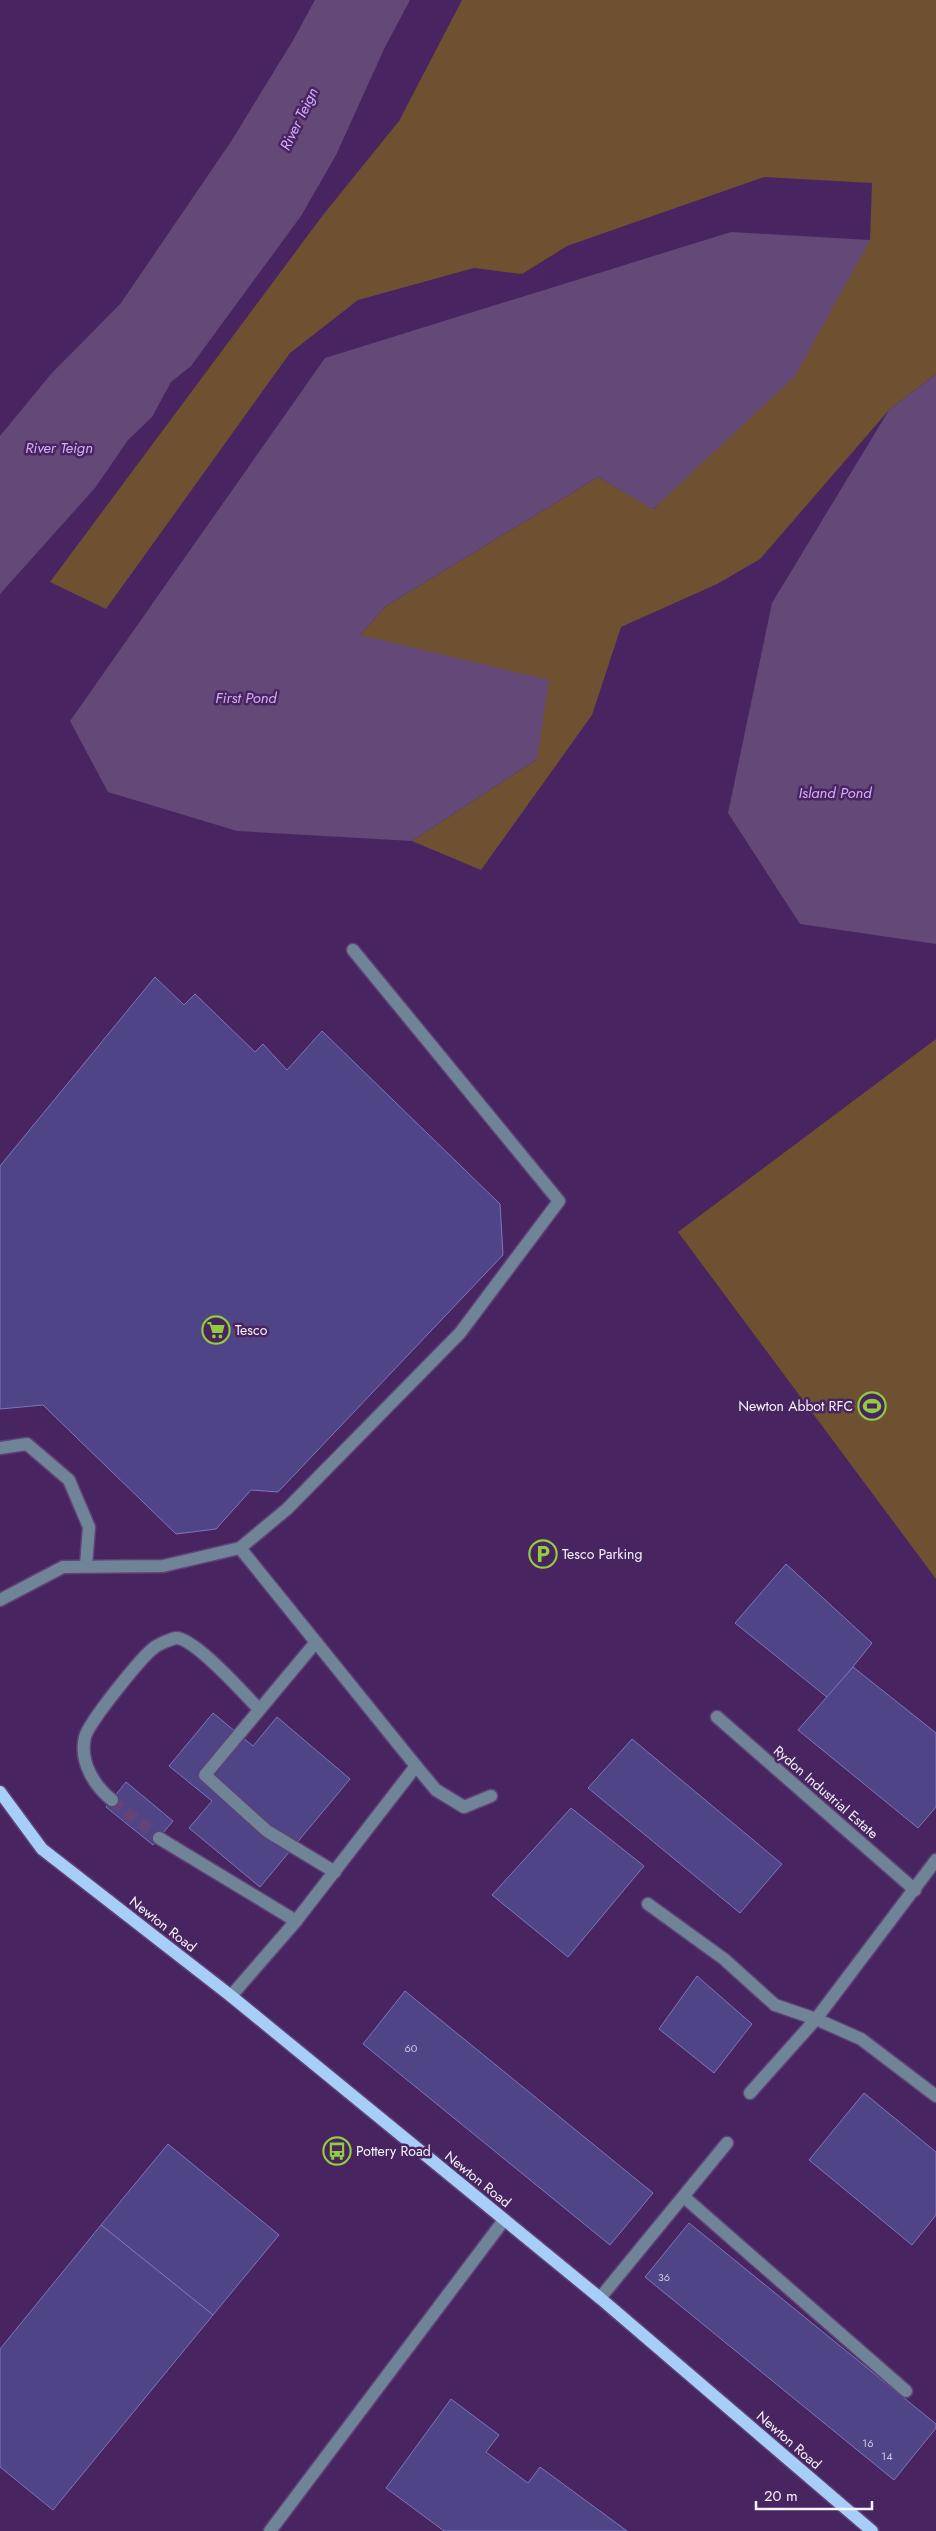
<svg xmlns="http://www.w3.org/2000/svg" width="936" height="2531" font-family="Jost,sans-serif">
<style>
.green{fill:#6e5131}
.water{fill:#634878}
.building{fill:#4f4485;stroke:#7e75bb}
.lines{fill:none;stroke-linecap:round;stroke-linejoin:round}
.minor-tunnel{stroke:#624478;stroke-width:12;stroke-dasharray:12 6;stroke-linecap:butt}
.minor-casing{stroke:#604276;stroke-width:15}
.major-casing{stroke:#604276;stroke-width:15}
.minor{stroke:#708497;stroke-width:12}
.major{stroke:#a6cef6;stroke-width:12}
.labels{text-anchor:middle;stroke-width:5;stroke-linejoin:round;paint-order:stroke}
.number-label{font-size:11px;fill:#ccc7dd}
.poi-label{font-size:14px;fill:#f6f3fa;stroke:#482561;text-anchor:start}
.street-label{font-size:14px;fill:#f6f3fa;stroke:#482561}
.water-label{font-size:15px;font-style:italic;fill:#d6acf8;stroke:#482561}
</style>
<rect width="100%" height="100%" fill="#482561"/>
<g class="green">
<polygon points="462,0 936,0 936,374 889,410 760,559 717,584 621,627 592,715 481,870 412,841 537,759 360,635 386,606 598,477 654,509 870,240 872,183 764,177 567,246 522,274 474,268 358,300 290,353 106,609 50,582 323,215 399,121"/>
<polygon points="936,1039 936,1579 678,1232"/>
</g>
<g class="water">
<polygon points="315,0 410,0 385,47 336,155 301,216 191,366 171,382 152,417 128,440 95,488 0,594 0,436 51,374 121,303 232,140 292,42"/>
<polygon points="731,232 870,240 795,376 653,509 598,477 386,606 360,635 549,680 537,759 412,841 237,831 108,792 70,721 325,358"/>
<polygon points="936,374 936,944 800,924 728,813 772,603 889,410"/>
</g>
<g class="building">
<polygon points="155,977 184,1005 195,994 255,1052 263,1044 287,1070 322,1031 500,1204 503,1255 278,1492 251,1490 216,1529 176,1534 43,1405 0,1409 0,1166"/>
<polygon points="786,1564 872,1643 828,1698 735,1623"/>
<polygon points="853,1667 936,1733 936,1807 918,1828 798,1730"/>
<polygon points="213,1713 253,1746 277,1717 350,1779 260,1887 189,1828 212,1801 169,1766"/>
<polygon points="632,1739 782,1864 740,1913 588,1788"/>
<polygon points="126,1782 173,1821 153,1845 106,1807"/>
<polygon points="571,1808 644,1866 568,1957 492,1895"/>
<polygon points="697,1976 752,2024 714,2073 659,2029"/>
<polygon points="405,1991 653,2193 610,2245 363,2044"/>
<polygon points="864,2093 936,2152 936,2215 912,2245 809,2160"/>
<polygon points="168,2144 279,2235 213,2315 101,2225"/>
<polygon points="689,2223 936,2424 936,2428 894,2480 645,2277"/>
<polygon points="101,2225 213,2315 53,2510 0,2467 0,2349"/>
<polygon points="451,2399 499,2435 486,2452 528,2483 540,2467 627,2531 444,2531 386,2488"/>
</g>
<g class="lines">
<polyline class="minor-tunnel" points="112,1800 159,1838"/>
<g class="minor-casing">
<g id="minor">
<polyline points="0,1448 27,1444 69,1480 89,1527 86,1566"/>
<polyline points="240,1548 416,1766"/>
<polyline points="0,1600 63,1567 163,1566 240,1548 287,1509 460,1333 559,1201 353,950"/>
<polyline points="316,1642 205,1775 267,1831 335,1872"/>
<polyline points="717,1717 915,1890"/>
<path d="M 112,1800 C 94,1786 79,1761 85,1737 C 89,1722 142,1656 155,1647 C 159,1644 171,1639 176,1638 C 195,1638 244,1694 259,1709"/>
<polyline points="159,1838 296,1921"/>
<polyline points="936,1860 816,2019 861,2039 936,2096"/>
<polyline points="648,1904 724,1959 775,2005 816,2019 750,2093"/>
<polyline points="231,1996 296,1921 416,1766 436,1790 464,1807 491,1796"/>
<polyline points="684,2197 906,2391"/>
<polyline points="600,2298 727,2143"/>
<polyline points="270,2531 504,2220"/>
</g>
</g>
<g class="major-casing">
<polyline id="major" points="0,1792 42,1849 231,1996 600,2298 872,2531"/>
</g>
<use href="#minor" class="minor"/>
<use href="#major" class="major"/>
</g>
<defs>
<g id="supermarket-ring" transform="scale(1.4375)"><circle r="9.5" fill="#482561" stroke="#93cc3d" stroke-width="1.5"/><path d="M-6-5.5h2.5l.6 2H6L4.5 2H-2.5L-4.4-4H-6ZM-1.5 3.2a1.3 1.3 0 1 0 .1 0ZM3 3.2a1.3 1.3 0 1 0 .1 0Z" fill="#93cc3d"/></g>
<g id="stadium-ring" transform="scale(1.4375)"><circle r="9.5" fill="#482561" stroke="#93cc3d" stroke-width="1.5"/><path d="M0-5a6.5 5 0 1 0 0 10a6.5 5 0 1 0 0-10ZM-3.5-1.8h7v3.6h-7Z" fill="#93cc3d"/></g>
<g id="parking-ring" transform="scale(1.4375)"><circle r="9.5" fill="#482561" stroke="#93cc3d" stroke-width="1.5"/><path d="M-3.5-5.5H1a3.5 3.5 0 0 1 0 7H-1V5.5H-3.5ZM-1-3.4V-.6H.8a1.4 1.4 0 0 0 0-2.8Z" fill="#93cc3d"/></g>
<g id="bus-ring" transform="scale(1.4375)"><circle r="9.5" fill="#482561" stroke="#93cc3d" stroke-width="1.5"/><path d="M-5-6H5V4H4V6H2V4H-2V6H-4V4H-5ZM-3.5-4V0h7V-4ZM-3.5 1.2v1.5H-2V1.2ZM2 1.2v1.5H3.5V1.2Z" fill="#93cc3d"/></g>
</defs>
<g fill-rule="evenodd">
<use href="#supermarket-ring" x="216" y="1330"/>
<use href="#stadium-ring" x="872" y="1406"/>
<use href="#parking-ring" x="543" y="1554"/>
<use href="#bus-ring" x="337" y="2151"/>
</g>
<g class="labels">
<g class="number-label">
<text x="411" y="2052">60</text>
<text x="664" y="2281">36</text>
<text x="868" y="2447">16</text>
<text x="887" y="2460">14</text>
</g>
<g class="poi-label">
<text x="235" y="1335">Tesco</text>
<text x="853" y="1411" text-anchor="end">Newton Abbot RFC</text>
<text x="562" y="1559">Tesco Parking</text>
<text x="356" y="2156">Pottery Road</text>
</g>
<g class="street-label">
<text transform="translate(826 1792) rotate(41)" y="5">Rydon Industrial Estate</text>
<text transform="translate(163 1924) rotate(38)" y="5">Newton Road</text>
<text transform="translate(478 2179) rotate(39)" y="5">Newton Road</text>
<text transform="translate(789 2440) rotate(41)" y="5">Newton Road</text>
</g>
<g class="water-label">
<text transform="translate(299 119) rotate(-64)" y="5">River Teign</text>
<text x="59" y="453">River Teign</text>
<text x="246" y="703">First Pond</text>
<text x="835" y="798">Island Pond</text>
</g>
</g>
<path d="M756 2501v8h116v-8" fill="none" stroke="#f6f3fa" stroke-width="2.5"/>
<text x="764" y="2501" font-size="15" fill="#f6f3fa" stroke="#482561" stroke-width="4" paint-order="stroke">20 m</text>
</svg>
